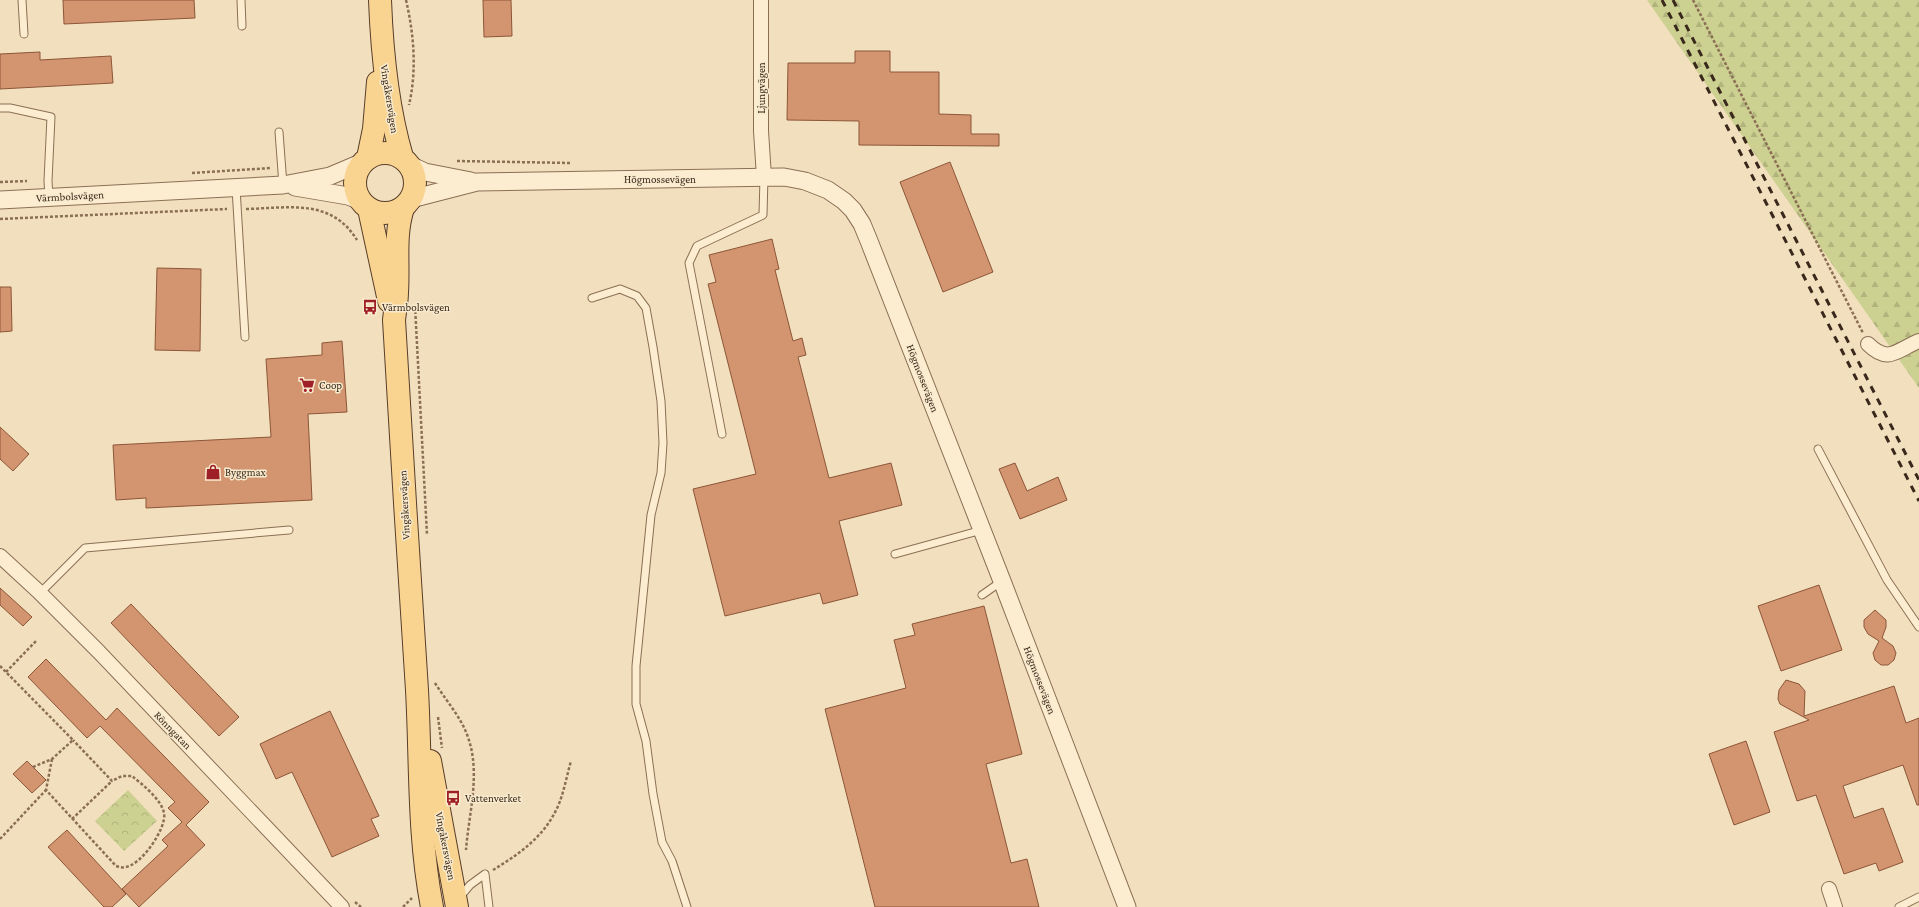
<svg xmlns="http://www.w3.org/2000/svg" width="1919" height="907" font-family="'Crimson Pro',serif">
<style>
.forest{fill:url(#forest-firs)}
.park{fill:url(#park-crowns)}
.building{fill:#d39470;stroke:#8c5638}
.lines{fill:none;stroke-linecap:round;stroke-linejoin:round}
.service-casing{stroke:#8b6f55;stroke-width:9}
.minor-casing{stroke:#8b6f55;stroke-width:16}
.tertiary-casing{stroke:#8b6f55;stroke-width:19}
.primary-casing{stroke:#583d2a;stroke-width:24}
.path{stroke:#8b6f55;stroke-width:2.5;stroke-dasharray:3 2;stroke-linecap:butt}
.service{stroke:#fcedd1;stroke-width:7}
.minor{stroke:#fcedd1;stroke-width:14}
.tertiary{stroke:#fcedd1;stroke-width:17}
.primary{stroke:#f9d491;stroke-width:22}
.rail{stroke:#39281b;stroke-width:3;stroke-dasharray:7 7;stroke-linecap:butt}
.labels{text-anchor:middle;stroke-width:3;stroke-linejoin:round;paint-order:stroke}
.street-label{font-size:11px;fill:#39281b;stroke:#f8eacd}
.poi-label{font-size:11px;fill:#39281b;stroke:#f8eacd;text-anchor:start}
</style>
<defs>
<pattern id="forest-firs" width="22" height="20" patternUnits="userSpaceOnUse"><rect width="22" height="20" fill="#ccd090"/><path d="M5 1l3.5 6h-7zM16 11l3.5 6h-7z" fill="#b0b37c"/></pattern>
<pattern id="park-crowns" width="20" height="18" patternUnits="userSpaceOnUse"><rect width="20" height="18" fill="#ccd090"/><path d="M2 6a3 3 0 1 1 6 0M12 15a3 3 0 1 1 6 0" fill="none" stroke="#b0b37c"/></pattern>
</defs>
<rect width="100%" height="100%" fill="#f2dfbd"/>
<polygon class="forest" points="1647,0 1919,0 1919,388"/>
<polygon class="park" points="128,790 157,821 124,851 95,821"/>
<g class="building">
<polygon points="63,0 194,0 195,18 64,24"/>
<polygon points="483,0 511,0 512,36 484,37"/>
<polygon points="855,51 890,51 890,72 939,72 939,114 971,115 971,134 999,134 999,146 859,145 859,121 787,120 788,63 855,63"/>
<polygon points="40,52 40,60 111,56 113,83 0,89 0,54"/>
<polygon points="950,162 993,272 943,292 900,182"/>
<polygon points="772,239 779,269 775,270 793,341 802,338 806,355 798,357 829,478 891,463 902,505 839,521 858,595 823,604 820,593 725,616 693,489 756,474 708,284 716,282 709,255"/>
<polygon points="157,268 201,269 200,351 155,350"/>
<polygon points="0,287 11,287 12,331 0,332"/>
<polygon points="342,341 347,412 308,414 312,500 146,508 146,498 116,500 113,445 271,437 266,359 322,355 322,343"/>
<polygon points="0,427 29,454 13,471 0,459"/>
<polygon points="1015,463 1027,491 1058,477 1067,500 1020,519 999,469"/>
<polygon points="1819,585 1842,650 1781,671 1758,606"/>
<polygon points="0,588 32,617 23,626 0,605"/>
<polygon points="131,604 239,717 219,736 111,623"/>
<polygon points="984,606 1022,754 986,764 1011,863 1027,859 1039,907 875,907 825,709 906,688 894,640 915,635 912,624"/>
<polygon points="1875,610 1886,620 1886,627 1882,638 1893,646 1896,653 1894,660 1888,665 1881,665 1875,660 1873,653 1879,641 1868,634 1864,627 1864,620"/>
<polygon points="46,659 106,720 117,708 209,802 186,825 205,845 139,907 122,889 168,846 162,840 182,822 168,808 175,802 100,726 87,738 28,677"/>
<polygon points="1786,680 1799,684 1805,691 1804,716 1894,686 1906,723 1919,718 1919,805 1917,805 1903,765 1843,786 1854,818 1883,808 1903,862 1879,871 1876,863 1844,874 1816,795 1797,801 1774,732 1809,720 1780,704 1778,699 1779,690"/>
<polygon points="330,711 379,816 371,819 379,836 332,857 292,772 276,779 260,744"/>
<polygon points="1746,741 1770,812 1734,825 1709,754"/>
<polygon points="27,761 46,780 32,793 13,774"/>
<polygon points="67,830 126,894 112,907 104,907 48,847"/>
</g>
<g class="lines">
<g class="service-casing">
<g id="service">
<polyline points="22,0 24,34"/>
<polyline points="241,0 242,26"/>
<polyline points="0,108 10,108 51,117 48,181 49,197"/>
<polyline points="279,132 283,185"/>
<polyline points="236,188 245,337"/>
<polyline points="592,298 620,289 637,296 646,308 653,347 661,401 663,443 661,473 651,515 636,666 636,704 646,741 653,794 662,842 672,861 687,907"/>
<polyline points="722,434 689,263 697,246 763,215 764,177"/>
<polyline points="1818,449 1887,580 1919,627"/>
<polyline points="895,554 982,530"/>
<polyline points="40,593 85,548 289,530"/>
<polyline points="982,595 1002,581"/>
<polyline points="460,897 470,885 485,874 489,907"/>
<polyline points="1899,907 1919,897"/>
</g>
</g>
<g class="minor-casing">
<g id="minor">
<polyline points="761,0 761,131 764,177"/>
<path d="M 1868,344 C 1889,365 1898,349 1919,341"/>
<polyline points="0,556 38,591 99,652 342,907"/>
<polyline points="1829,889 1835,907"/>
</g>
</g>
<g class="tertiary-casing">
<g id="tertiary">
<polyline points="410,165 425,172 471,181"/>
<polyline points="295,187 348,196 361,201"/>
<polyline points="411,199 477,182 784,177 805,181 828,190 844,201 853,210 862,224 869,241 1002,581 1127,907"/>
<polyline points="0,200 283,185 330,176 363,162"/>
</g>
</g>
<g class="primary-casing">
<g id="primary">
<path d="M 380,0 C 382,53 387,106 402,157"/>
<circle cx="385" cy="183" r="30"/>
<polyline points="368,158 374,129 378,82"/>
<path d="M 403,208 C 394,236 399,263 397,292 C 397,301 395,310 394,320 C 401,443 409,567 417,690 C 421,763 418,835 432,907"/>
<polyline points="369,209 389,301"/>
<polyline points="430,761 457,907"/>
</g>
</g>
<g class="path">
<path d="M 406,0 C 414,35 417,70 409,105"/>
<polyline points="1693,0 1863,333"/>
<polyline points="457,161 572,163"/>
<polyline points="192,173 271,168"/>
<polyline points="0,182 27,181"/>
<path d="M 246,209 C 289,208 331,198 357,240"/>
<polyline points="0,219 227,209"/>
<polyline points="415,306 427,535"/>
<polyline points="0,666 73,740 52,759 33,767"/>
<polyline points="6,672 36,641"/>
<path d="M 435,683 C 445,699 459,715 466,732 C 482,770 469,811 466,850"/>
<polyline points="438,717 442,748"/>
<path d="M 52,759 L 46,790 L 116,866 C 119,867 122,868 125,867 C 141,866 167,828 164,813 C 161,799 143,785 132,776 L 122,776 L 112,781 L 73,740"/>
<polyline points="72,819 112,781"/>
<polyline points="0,839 46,790"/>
<path d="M 493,870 C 516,856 541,839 554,814 C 563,799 566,778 571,761"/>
<polyline points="355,902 361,907"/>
<polyline points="403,907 412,898"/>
</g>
<use href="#service" class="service"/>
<use href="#minor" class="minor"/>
<use href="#tertiary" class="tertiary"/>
<use href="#primary" class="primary"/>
<g class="rail">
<polyline points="1662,0 1919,501"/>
<polyline points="1673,0 1919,480"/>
</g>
</g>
<defs>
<g id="bus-bare" transform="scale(1.2)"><path d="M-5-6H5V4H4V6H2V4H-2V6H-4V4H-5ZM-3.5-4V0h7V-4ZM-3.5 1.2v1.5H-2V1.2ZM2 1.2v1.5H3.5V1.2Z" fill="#9f1f26" stroke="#f8eacd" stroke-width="2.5" paint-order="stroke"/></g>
<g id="supermarket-bare" transform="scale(1.2)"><path d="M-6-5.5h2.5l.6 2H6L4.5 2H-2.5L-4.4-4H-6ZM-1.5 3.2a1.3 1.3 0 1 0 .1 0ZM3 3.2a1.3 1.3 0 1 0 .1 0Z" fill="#9f1f26" stroke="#f8eacd" stroke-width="2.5" paint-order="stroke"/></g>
<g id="shop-bare" transform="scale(1.2)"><path d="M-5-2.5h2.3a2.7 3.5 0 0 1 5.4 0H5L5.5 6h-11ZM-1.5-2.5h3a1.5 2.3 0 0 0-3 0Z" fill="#9f1f26" stroke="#f8eacd" stroke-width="2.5" paint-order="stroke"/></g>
</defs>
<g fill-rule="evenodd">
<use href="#bus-bare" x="370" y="307"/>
<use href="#supermarket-bare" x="307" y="385"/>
<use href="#shop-bare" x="213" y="472"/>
<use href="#bus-bare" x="453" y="798"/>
</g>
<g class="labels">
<g class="street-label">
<text transform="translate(761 88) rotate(-90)" y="4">Ljungvägen</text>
<text transform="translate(390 99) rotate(81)" y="4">Vingåkersvägen</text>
<text x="660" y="183">Högmossevägen</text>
<text transform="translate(70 196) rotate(-3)" y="4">Värmbolsvägen</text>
<text transform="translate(923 378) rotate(69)" y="4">Högmossevägen</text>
<text transform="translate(404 505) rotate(-93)" y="4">Vingåkersvägen</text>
<text transform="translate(1040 680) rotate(69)" y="4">Högmossevägen</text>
<text transform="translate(173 730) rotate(46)" y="4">Rönngatan</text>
<text transform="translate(446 846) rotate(79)" y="4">Vingåkersvägen</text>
</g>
<g class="poi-label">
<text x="382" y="311">Värmbolsvägen</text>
<text x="319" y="389">Coop</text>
<text x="225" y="476">Byggmax</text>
<text x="465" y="802">Vattenverket</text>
</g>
</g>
</svg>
